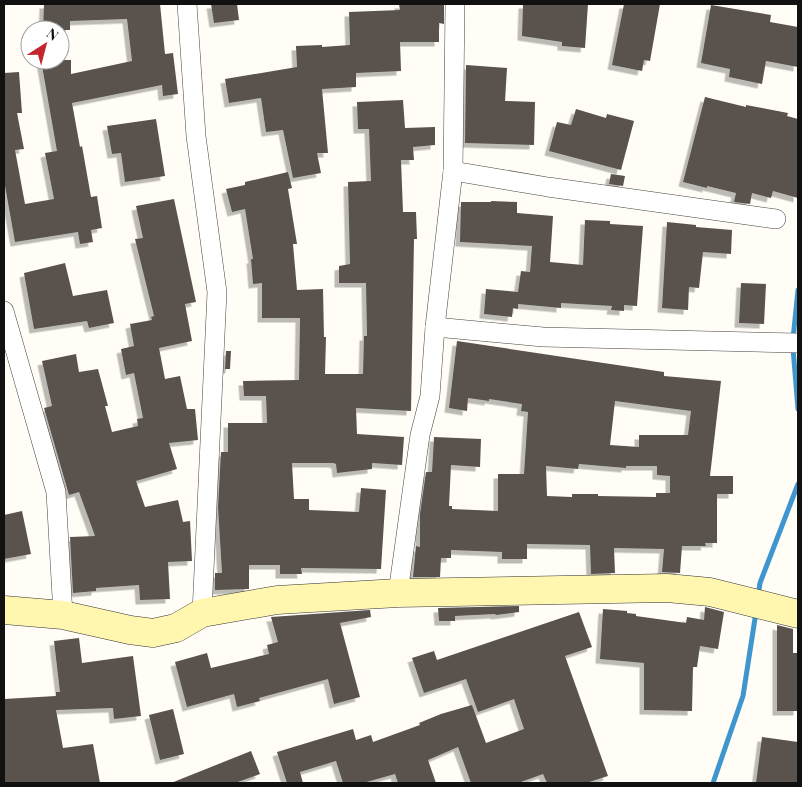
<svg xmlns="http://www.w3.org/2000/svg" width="802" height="787" font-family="'Playfair Display',serif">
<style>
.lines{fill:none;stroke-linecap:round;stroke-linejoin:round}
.stream{stroke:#3f96cf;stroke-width:5}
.building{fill:#5a524d;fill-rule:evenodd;filter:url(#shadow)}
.street-casing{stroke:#444;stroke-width:20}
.secondary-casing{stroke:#333;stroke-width:29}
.street{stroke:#fff;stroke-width:19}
.secondary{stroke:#fff6b0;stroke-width:28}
</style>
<defs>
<filter id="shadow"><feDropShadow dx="-4.5" dy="4.5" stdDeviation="0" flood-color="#0004"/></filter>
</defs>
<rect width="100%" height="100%" fill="#fffdf5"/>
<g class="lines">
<g class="stream">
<polyline points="793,339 798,290"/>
<polyline points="793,348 798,409"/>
<polyline points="758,596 760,583 798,484"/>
<polyline points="713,783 743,696 756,612"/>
</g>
</g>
<g class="building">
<polygon points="44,4 160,4 165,54 173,53 178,94 163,96 162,85 72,103 80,147 82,146 91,197 97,196 102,228 91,230 93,242 80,244 78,232 15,242 4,180 4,73 19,72 22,113 17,113 24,149 15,150 25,204 54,199 45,153 57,151 41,60 71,60 71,74 132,61 127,19 70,21 70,30 43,30"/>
<polygon points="211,4 237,4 239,20 214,23"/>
<polygon points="399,4 444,4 444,24 439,23 439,42 400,42 401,71 356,73 356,87 322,89 328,153 317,153 321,173 293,178 283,130 266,132 261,98 229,103 225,79 297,67 296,46 322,45 322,47 350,45 349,12 400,10"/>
<polygon points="523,4 588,4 585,48 562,46 562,42 522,36"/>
<polygon points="624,4 660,4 650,61 644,60 642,71 612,65"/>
<polygon points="711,5 771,15 770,22 798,27 798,67 766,61 762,84 729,77 730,69 701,63"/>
<polygon points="466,65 507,68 505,101 535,102 534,145 465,143"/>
<polygon points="705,97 746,107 746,105 788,113 787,116 798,119 798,198 773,191 771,198 752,193 750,204 734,202 736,193 707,186 707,188 683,182"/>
<polygon points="403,100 405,128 435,127 435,145 413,147 414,160 401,160 403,212 416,212 417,239 414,239 411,411 356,408 357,434 404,437 402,465 372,463 372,469 337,473 336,464 333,463 292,463 294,499 309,499 309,510 359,512 361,488 386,490 381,569 301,568 302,574 280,574 280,565 249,565 249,589 215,590 215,573 222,573 218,507 221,452 228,452 228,423 267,423 266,396 244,396 243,381 299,380 300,318 262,318 262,283 253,284 251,259 253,259 245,209 232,212 226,189 245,185 245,182 288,172 292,188 288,189 297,244 293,244 297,290 323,289 324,337 326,337 325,374 363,374 364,336 367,336 366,283 339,283 339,266 350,264 348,182 371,181 369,129 358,129 357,102"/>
<polygon points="576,109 606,118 607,114 634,121 621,170 549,151 557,122 571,125"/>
<polygon points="156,119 165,176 125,182 121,153 112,154 107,126"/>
<polygon points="611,174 625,176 623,186 609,184"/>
<polygon points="174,199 196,302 185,304 192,341 159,348 165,379 180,376 187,409 195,409 198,440 169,443 177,469 136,481 145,507 178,500 183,522 190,521 192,561 168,562 170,599 140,600 139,585 96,588 96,591 73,593 70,537 95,536 79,492 69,495 67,488 44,408 52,406 42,361 76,354 79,372 98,369 108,406 105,406 112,432 138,426 137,419 143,418 134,373 126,375 121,349 134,346 130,324 152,320 151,317 154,316 135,239 143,238 136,206"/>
<polygon points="491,201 517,202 517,213 553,216 550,262 583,265 585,220 610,221 610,224 643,226 637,306 624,305 624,311 611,310 612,306 561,303 561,308 518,304 518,309 513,308 512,317 484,314 486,289 518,292 521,271 530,272 532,246 460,242 461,202 491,202"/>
<polygon points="667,222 696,225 696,227 732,230 731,254 703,252 699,288 689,287 688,310 662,308"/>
<polygon points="65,263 73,296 107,290 114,323 89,328 87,321 34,329 24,273"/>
<polygon points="741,283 766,284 764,324 739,323"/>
<path d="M 457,341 L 664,372 L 664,376 L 721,381 L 710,476 L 733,476 L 733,494 L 717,494 L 717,543 L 705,543 L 706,546 L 682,546 L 680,573 L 662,572 L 664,549 L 614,548 L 615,573 L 591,574 L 590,545 L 527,544 L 527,559 L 502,559 L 502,552 L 451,550 L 451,558 L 441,558 L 440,577 L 413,577 L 416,546 L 420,547 L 420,514 L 426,472 L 432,472 L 434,437 L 481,439 L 480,467 L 451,465 L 449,506 L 452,506 L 452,509 L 498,511 L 498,474 L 524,474 L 528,412 L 521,411 L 522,404 L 489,399 L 489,401 L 468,398 L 467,411 L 449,408 ZM 615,401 L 691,411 L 688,435 L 639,435 L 639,447 L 610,445 ZM 579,464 L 626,468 L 626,466 L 657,466 L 657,475 L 670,476 L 670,493 L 656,493 L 656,497 L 598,496 L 598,494 L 572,494 L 572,497 L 547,496 L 546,466 L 578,469 Z"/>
<polygon points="226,351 231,351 230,369 225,369"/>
<polygon points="22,511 31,554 4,559 4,515"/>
<polygon points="519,606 519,612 496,615 495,614 455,616 455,621 439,621 438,608"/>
<polygon points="705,607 724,612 718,649 700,646 697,667 693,667 692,711 644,710 644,663 600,659 603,609 627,611 627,613 636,614 636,616 686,623 687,617 704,620"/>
<polygon points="370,610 371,617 340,623 360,697 334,704 328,679 259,698 260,701 237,707 234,694 187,707 175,662 207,653 211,668 269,654 267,645 278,642 271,617"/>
<polygon points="579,612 592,647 565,656 608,776 586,783 547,783 543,774 518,783 471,783 458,747 428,760 436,783 398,783 395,774 363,783 343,783 336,761 300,772 303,783 287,783 277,752 353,729 356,740 371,735 373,742 420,725 419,723 441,714 472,705 486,743 524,729 514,699 478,712 466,679 424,693 412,658 434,651 437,660"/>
<polygon points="777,625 793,629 793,653 798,653 798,711 777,711"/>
<polygon points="79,638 82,663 133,656 141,716 114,719 113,708 56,710 63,748 93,744 100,783 4,783 4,699 56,696 56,692 60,692 54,641"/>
<polygon points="173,709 184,754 160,760 149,715"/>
<polygon points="762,737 798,742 798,783 756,783"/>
<polygon points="251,751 260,774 235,783 171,783"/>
</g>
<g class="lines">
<g class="street-casing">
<g id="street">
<polyline points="187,4 196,136 217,292 202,613"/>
<polyline points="453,171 548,187 776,219"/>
<polyline points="4,311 56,492 63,615"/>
<polyline points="435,327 543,337 798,343"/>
<polyline points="398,593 420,435 430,396 435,327 453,171 455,4"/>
</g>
</g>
<g class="secondary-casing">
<polyline id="secondary" points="4,610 63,615 130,630 153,633 176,628 202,613 277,600 398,593 667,588 710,592 798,614"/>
</g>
<use href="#street" class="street"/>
<use href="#secondary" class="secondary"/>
</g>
<rect width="802" height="787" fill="none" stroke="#111111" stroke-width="10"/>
<g transform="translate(45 45) rotate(36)"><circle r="24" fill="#ffffff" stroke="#a0a0a0"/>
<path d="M0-4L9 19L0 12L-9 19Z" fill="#c4262e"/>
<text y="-8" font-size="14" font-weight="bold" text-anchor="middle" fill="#111111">N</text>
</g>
</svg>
